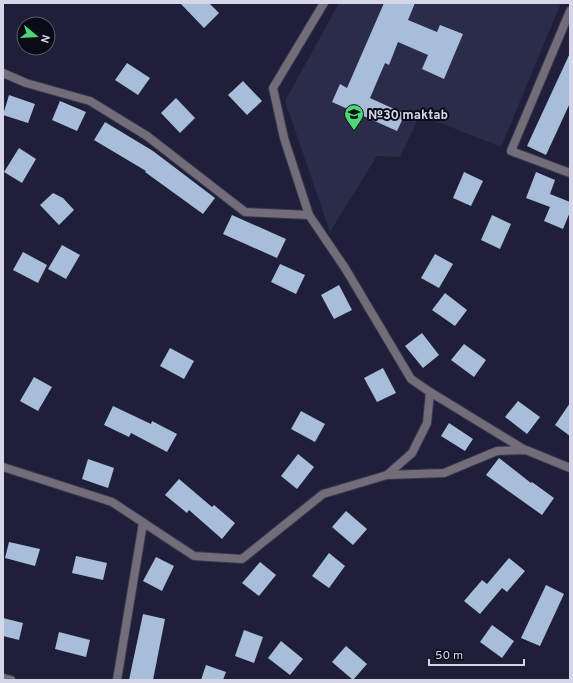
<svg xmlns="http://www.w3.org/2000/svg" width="573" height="683" font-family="Overpass,sans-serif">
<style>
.built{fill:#2b2b4a}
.building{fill:#a7bdda}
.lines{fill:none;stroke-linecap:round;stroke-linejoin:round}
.minor-casing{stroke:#383952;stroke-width:10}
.minor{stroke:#736d7a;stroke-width:8}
.labels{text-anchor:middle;stroke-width:4;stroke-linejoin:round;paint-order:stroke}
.poi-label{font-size:13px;font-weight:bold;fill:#d5d6e8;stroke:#0a0b16;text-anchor:start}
</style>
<rect width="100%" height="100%" fill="#1f1f39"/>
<polygon class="built" points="339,3 561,3 501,147 420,115 400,157 377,156 330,232 285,101"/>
<g class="building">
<polygon points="180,3 209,3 219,13 204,28"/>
<polygon points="384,3 415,3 408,20 437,32 440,25 463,34 444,79 422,69 428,55 398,42 389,65 385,63 370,98 405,114 397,131 332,102 340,84 347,88"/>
<polygon points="570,53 570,103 546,155 527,146"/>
<polygon points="127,63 150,78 138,95 115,80"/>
<polygon points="243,81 262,101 247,115 228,95"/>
<polygon points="9,95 35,104 28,123 3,115"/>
<polygon points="176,98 195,118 180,133 161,113"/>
<polygon points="60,101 86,112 77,131 52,120"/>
<polygon points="105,122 153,151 215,198 203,214 145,172 146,171 94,140"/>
<polygon points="19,148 36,159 22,183 4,172"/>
<polygon points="464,172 483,181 471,206 453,198"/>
<polygon points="536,172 555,180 550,194 570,202 570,212 563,229 544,221 550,207 526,198"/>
<polygon points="53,193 63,198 74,210 59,225 40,205"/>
<polygon points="232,215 286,239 277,258 223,234"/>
<polygon points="492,215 511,224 500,249 481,240"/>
<polygon points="62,245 80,255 66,279 48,269"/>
<polygon points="23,252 47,265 38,283 13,270"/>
<polygon points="435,254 453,264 439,288 421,278"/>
<polygon points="280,264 305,275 296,294 271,282"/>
<polygon points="339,285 352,310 334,319 321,295"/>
<polygon points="445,293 467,310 455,326 432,310"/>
<polygon points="422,333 439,355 423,368 405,346"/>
<polygon points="464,344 486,360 474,377 451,360"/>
<polygon points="170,348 194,361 184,379 160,366"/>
<polygon points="383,368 396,393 377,402 364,378"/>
<polygon points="34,377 52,387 38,411 20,401"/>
<polygon points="518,401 540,417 527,434 505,417"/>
<polygon points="570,403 570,436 555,425"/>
<polygon points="113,406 151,424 152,421 177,434 167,452 131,433 129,437 104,425"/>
<polygon points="301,411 325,424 315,442 291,429"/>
<polygon points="449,423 473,439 465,451 441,436"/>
<polygon points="298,454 314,467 297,489 281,476"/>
<polygon points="499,458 531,483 532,482 554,498 542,515 486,475"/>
<polygon points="88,459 114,468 108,488 82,479"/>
<polygon points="179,479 212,507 214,505 235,523 222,539 189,510 187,513 165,495"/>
<polygon points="346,511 367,529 353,545 332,527"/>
<polygon points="9,542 40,549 35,566 5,558"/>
<polygon points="329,553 345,566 329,588 312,576"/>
<polygon points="76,556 107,563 103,580 72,573"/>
<polygon points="156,557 174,566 162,591 143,581"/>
<polygon points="509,558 525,571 507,592 502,588 480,614 464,601 482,580 487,584"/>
<polygon points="260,562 276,575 259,596 242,583"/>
<polygon points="546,585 564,594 540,646 521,638"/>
<polygon points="143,614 165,619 153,680 129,680"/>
<polygon points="3,618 23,623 19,640 3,636"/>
<polygon points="492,625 514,641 502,658 480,642"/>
<polygon points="244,630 263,637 254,663 235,656"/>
<polygon points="59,632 90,640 86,657 55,649"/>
<polygon points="281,641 303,659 290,675 268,658"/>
<polygon points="346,646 367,664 353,680 332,662"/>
<polygon points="206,665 226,672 223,680 201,680"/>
</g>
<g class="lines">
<g class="minor-casing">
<g id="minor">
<polyline points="324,3 273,88 284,138 309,215 345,268 411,379 430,392"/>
<polyline points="570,11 511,151 570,173"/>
<polyline points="3,73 26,83 90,101 147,136 245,212 309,215"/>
<polyline points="3,467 112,502 194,556 242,559 323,494 387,475 444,473 497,451 526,450 570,468"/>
<polyline points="387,475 412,453 427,423 430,392 525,450"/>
<polyline points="3,678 11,680"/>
<polyline points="117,680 143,523"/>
</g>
</g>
<use href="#minor" class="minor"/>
</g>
<defs>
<g id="school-pin" transform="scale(1)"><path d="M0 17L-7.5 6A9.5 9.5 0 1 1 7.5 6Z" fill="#49d778" stroke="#0a0b16"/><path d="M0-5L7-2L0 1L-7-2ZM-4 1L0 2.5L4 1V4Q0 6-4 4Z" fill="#111"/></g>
</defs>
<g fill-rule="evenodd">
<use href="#school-pin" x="354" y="114"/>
</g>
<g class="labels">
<g class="poi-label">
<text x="368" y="119">№30 maktab</text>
</g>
</g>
<rect width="573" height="683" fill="none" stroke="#d5d6e8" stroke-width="8"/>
<g transform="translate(36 36) rotate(108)"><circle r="19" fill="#0a0b16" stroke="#5b5c6a"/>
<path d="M0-3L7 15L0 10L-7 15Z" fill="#49d778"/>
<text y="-6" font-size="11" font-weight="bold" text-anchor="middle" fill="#d5d6e8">N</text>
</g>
<path d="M429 659v6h95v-6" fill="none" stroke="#d5d6e8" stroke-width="2"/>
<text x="435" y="659" font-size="12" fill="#d5d6e8" stroke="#0a0b16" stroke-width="3" paint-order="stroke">50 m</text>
</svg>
